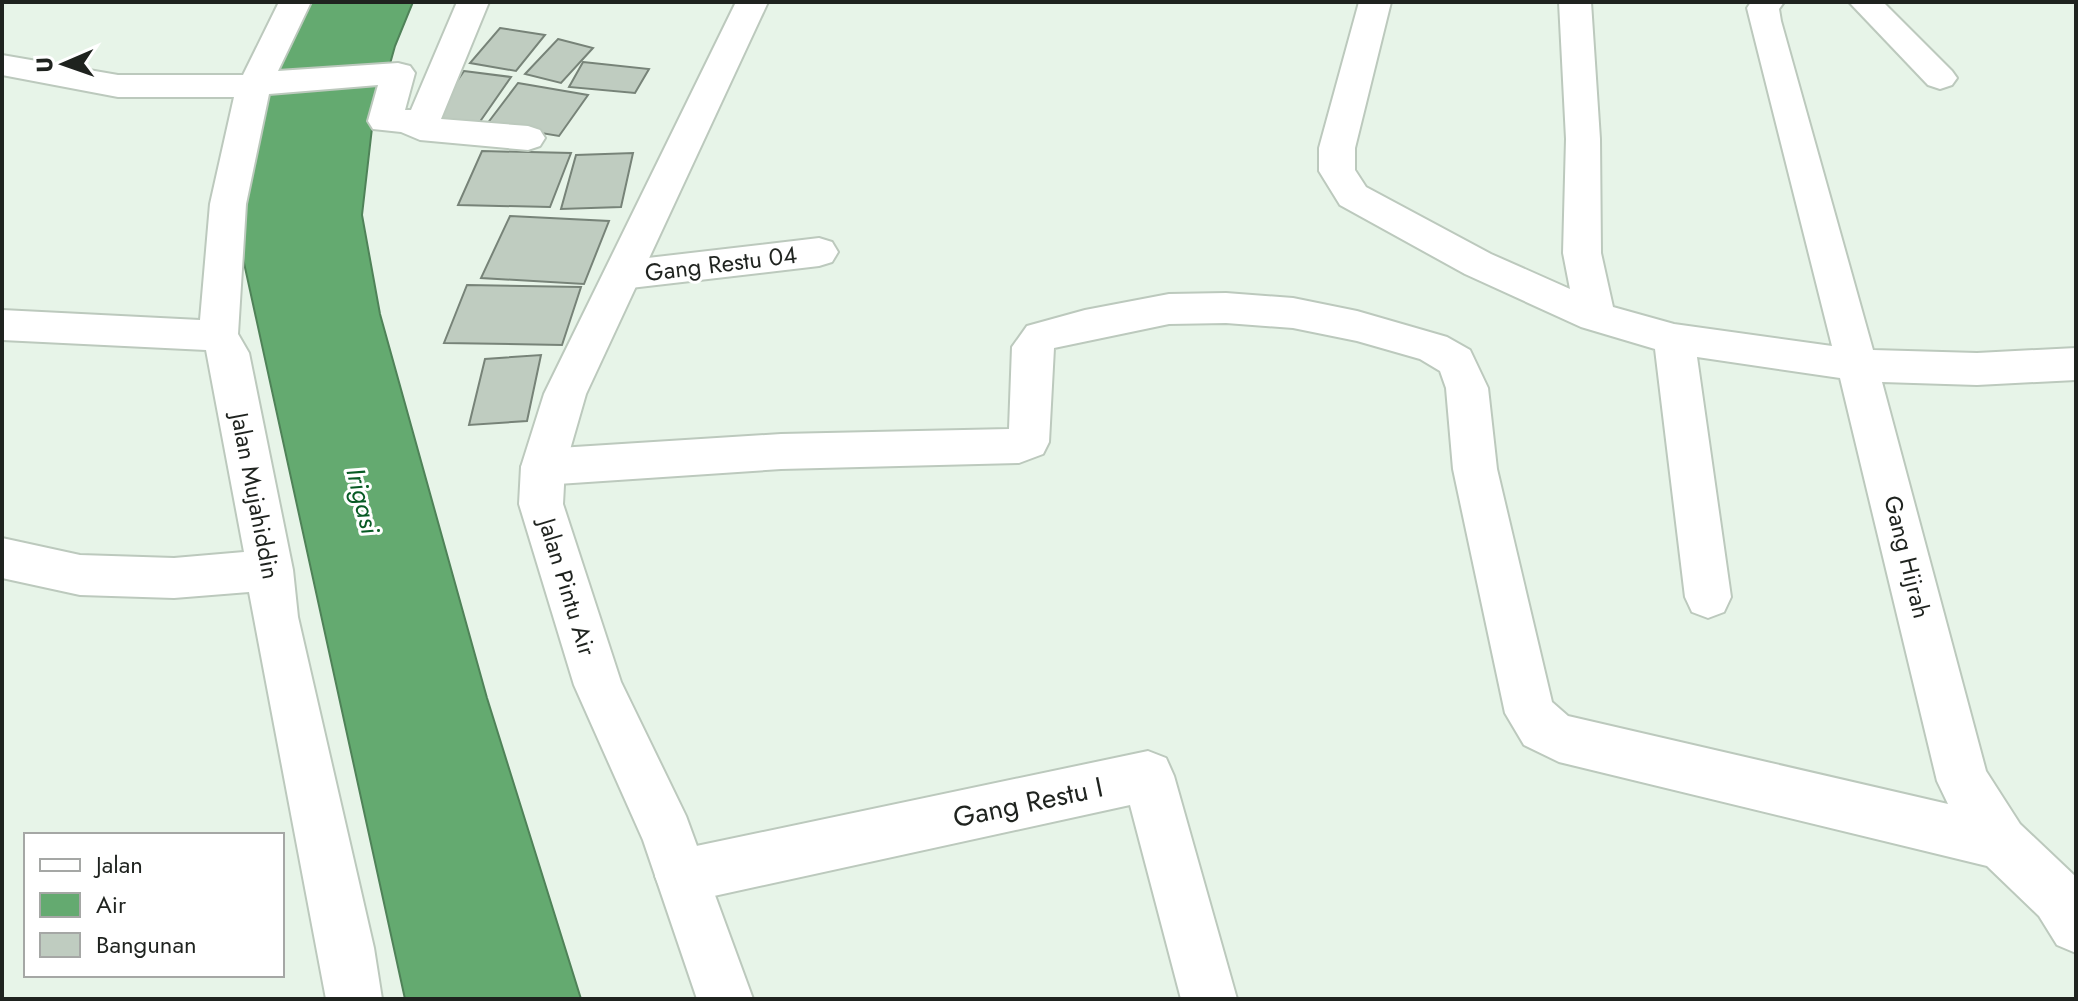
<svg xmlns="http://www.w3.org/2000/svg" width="2078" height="1001" font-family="Jost,sans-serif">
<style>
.water{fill:#64aa70;stroke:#4f8258;stroke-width:2}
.building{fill:#bfccc0;stroke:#778378;stroke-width:2}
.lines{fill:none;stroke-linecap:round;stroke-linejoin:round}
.street-casing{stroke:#bcc9bd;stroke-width:4}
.secondary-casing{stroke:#bcc9bd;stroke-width:4}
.street{fill:#fff;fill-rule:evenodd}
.secondary{fill:#fff;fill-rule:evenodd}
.labels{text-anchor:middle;stroke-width:6;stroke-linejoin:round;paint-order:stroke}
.street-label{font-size:24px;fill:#1f231f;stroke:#fff}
.water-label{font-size:26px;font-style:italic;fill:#075a24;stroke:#fff}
.near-street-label{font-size:28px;fill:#1f231f;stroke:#fff}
</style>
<rect width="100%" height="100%" fill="#e7f4e8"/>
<polygon class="water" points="309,2 413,2 395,46 372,128 362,215 380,314 487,698 581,999 405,999 239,240 259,107"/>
<g class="building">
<polygon points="500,28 545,35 516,71 470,63"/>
<polygon points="558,39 593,48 561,83 525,74"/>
<polygon points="583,62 649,69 635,93 569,87"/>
<polygon points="464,71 511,77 479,123 432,118"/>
<polygon points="518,83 588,95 559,136 487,124"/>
<polygon points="482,151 571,153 550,207 458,205"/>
<polygon points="633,153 621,207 561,209 576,155"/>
<polygon points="510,216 609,221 584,284 481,278"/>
<polygon points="467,285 581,287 562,345 444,343"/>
<polygon points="541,355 527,421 469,425 485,359"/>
</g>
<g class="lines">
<g class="street-casing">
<g id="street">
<polygon points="279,2 311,2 278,71 398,63 410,66 415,73 405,110 411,110 457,2 489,2 441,119 528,126 540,130 545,138 540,146 528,150 420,140 401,132 373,129 368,121 378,85 269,94 246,204 238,334 249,353 293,570 298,617 374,948 382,999 326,999 249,592 174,598 80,595 2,578 2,538 80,555 174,558 244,552 206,350 2,340 2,310 200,320 210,204 234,97 118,97 2,75 2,55 118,75 243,75"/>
<polygon points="1359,2 1391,2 1355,148 1355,170 1366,187 1491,254 1570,289 1563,253 1566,139 1559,2 1591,2 1600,139 1601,253 1613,307 1674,324 1832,346 1747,8 1751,2 1784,2 1779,9 1781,21 1873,350 1977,353 2076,348 2076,380 1977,385 1882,382 1986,771 2020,824 2076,877 2076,953 2057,945 2039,916 1987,866 1559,762 1524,745 1505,713 1453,469 1446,388 1440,371 1420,359 1357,341 1293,328 1226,323 1169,324 1054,348 1049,442 1043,454 1019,463 781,469 543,485 528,480 521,467 528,454 543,449 781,434 1009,429 1012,347 1027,326 1085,310 1169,294 1226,293 1293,298 1357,311 1447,337 1470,350 1488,388 1497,469 1552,702 1568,716 1948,804 1937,781 1840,378 1697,357 1731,597 1724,612 1708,618 1692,612 1685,597 1655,349 1581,327 1465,274 1340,205 1319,171 1319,148"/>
<polygon points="1849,2 1883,2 1952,71 1957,78 1952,85 1940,89 1928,85"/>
<polygon points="819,238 832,242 838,252 832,262 819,266 622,289 608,285 603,275 608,265 622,261"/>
<polygon points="1148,751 1166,758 1174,776 1237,999 1181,999 1130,805 682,903 663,895 655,876 663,857 682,849"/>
</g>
</g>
<g class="secondary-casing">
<polygon id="secondary" points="736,2 768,2 586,394 565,467 563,504 621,682 686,816 753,999 697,999 643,840 574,685 519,504 521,467 544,394"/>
</g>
<use href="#street" class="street"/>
<use href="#secondary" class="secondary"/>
</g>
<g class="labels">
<g class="street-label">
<text transform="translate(721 264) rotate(-7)" y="8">Gang Restu 04</text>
<text transform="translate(255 496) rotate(79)" y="8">Jalan Mujahiddin</text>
<text transform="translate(1907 557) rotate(76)" y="8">Gang Hijrah</text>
<text transform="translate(567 587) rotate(73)" y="8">Jalan Pintu Air</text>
</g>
<g class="water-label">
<text transform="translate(363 501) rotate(76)" y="9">Irigasi</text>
</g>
<g class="near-street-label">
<text transform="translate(1028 802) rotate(-12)" y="10">Gang Restu I</text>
</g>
</g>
<rect width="2078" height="1001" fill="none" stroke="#1f231f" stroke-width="8"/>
<rect x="24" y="833" width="260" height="144" fill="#ffffff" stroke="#a5a7a5" stroke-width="2"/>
<rect x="40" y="859" width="40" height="12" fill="#ffffff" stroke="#a5a7a5" stroke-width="2"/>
<text x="96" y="873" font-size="24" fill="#1f231f">Jalan</text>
<rect x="40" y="893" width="40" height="24" fill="#64aa70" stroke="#a5a7a5" stroke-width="2"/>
<text x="96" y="913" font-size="24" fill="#1f231f">Air</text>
<rect x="40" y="933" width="40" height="24" fill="#bfccc0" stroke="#a5a7a5" stroke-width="2"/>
<text x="96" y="953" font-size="24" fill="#1f231f">Bangunan</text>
<g transform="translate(64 64) rotate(268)" stroke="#ffffff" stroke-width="6" paint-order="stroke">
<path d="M0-6L14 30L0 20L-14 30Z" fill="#1f231f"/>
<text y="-12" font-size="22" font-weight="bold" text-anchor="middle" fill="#1f231f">U</text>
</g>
</svg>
